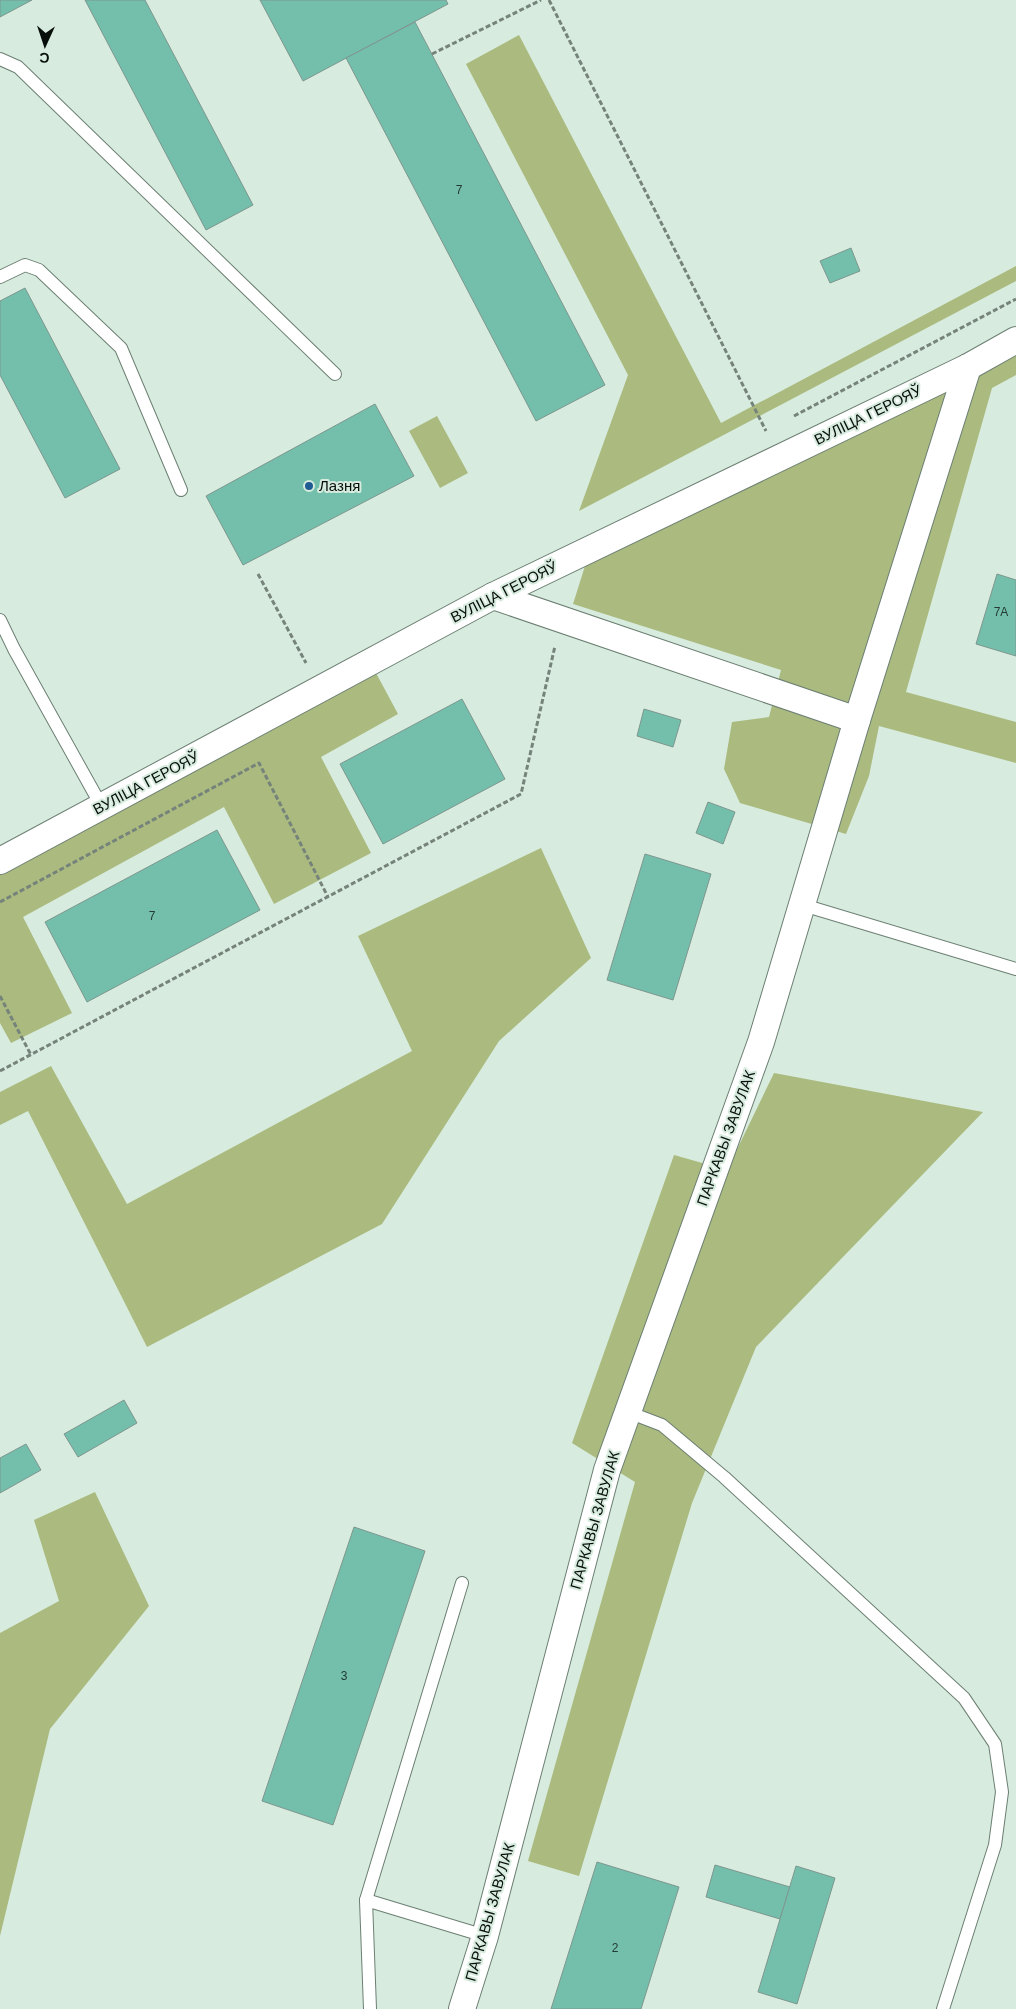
<svg xmlns="http://www.w3.org/2000/svg" width="1016" height="2009" font-family="Arial,sans-serif">
<style>
.forest{fill:#abba7f}
.building{fill:#73bfab;stroke:#7e968f}
.lines{fill:none;stroke-linecap:round;stroke-linejoin:round}
.lane-casing{stroke:#6c7f73;stroke-width:14}
.street-casing{stroke:#6c7f73;stroke-width:28}
.path{stroke:#75837a;stroke-width:3;stroke-dasharray:5 2.5;stroke-linecap:butt}
.lane{stroke:#fff;stroke-width:12}
.street{stroke:#fff;stroke-width:26}
.poi-dot{fill:#1e5c92;stroke:#d7ecde;stroke-width:2}
.labels{text-anchor:middle;stroke-width:4;stroke-linejoin:round;paint-order:stroke}
.number-label{font-size:12px;fill:#233b33}
.street-label{font-size:15px;fill:#080f0b;stroke:#d7ecde}
.poi-label{font-size:15px;fill:#080f0b;stroke:#d7ecde;text-anchor:start}
</style>
<rect width="100%" height="100%" fill="#d7ecde"/>
<g class="forest">
<polygon points="519,35 721,423 1016,266 1016,281 579,511 628,375 466,64"/>
<polygon points="1016,349 1016,375 992,388 906,692 1016,722 1016,763 879,726 869,776 846,834 740,803 724,769 732,722 769,717 781,670 573,604 585,566"/>
<polygon points="437,416 468,473 440,488 409,431"/>
<polygon points="376,673 398,714 321,757 371,853 274,904 224,807 23,917 72,1013 11,1043 0,1023 0,872"/>
<polygon points="541,848 591,958 499,1041 382,1224 147,1347 28,1111 0,1125 0,1092 51,1066 127,1204 412,1051 358,936"/>
<polygon points="774,1073 983,1112 756,1347 692,1503 579,1876 528,1861 635,1482 572,1443 674,1155 727,1170"/>
<polygon points="95,1492 149,1606 50,1729 0,1936 0,1633 59,1601 34,1520"/>
</g>
<g class="building">
<polygon points="0,0 32,0 0,17"/>
<polygon points="85,0 145,0 253,205 206,230"/>
<polygon points="260,0 446,0 448,4 303,81"/>
<polygon points="415,22 605,385 536,421 346,58"/>
<polygon points="851,248 860,271 830,283 820,261"/>
<polygon points="25,288 120,469 65,498 0,375 0,301"/>
<polygon points="375,404 414,476 243,565 206,496"/>
<polygon points="997,574 1016,580 1016,656 976,644"/>
<polygon points="462,699 505,779 383,844 340,764"/>
<polygon points="644,709 681,720 673,747 637,736"/>
<polygon points="708,802 735,812 723,844 696,833"/>
<polygon points="217,830 260,910 87,1002 45,922"/>
<polygon points="645,854 711,874 673,1000 607,980"/>
<polygon points="124,1400 137,1423 78,1457 64,1434"/>
<polygon points="26,1444 41,1470 0,1493 0,1458"/>
<polygon points="354,1527 425,1551 333,1825 262,1801"/>
<polygon points="597,1862 679,1887 641,2009 551,2009"/>
<polygon points="715,1865 790,1887 780,1919 706,1897"/>
<polygon points="796,1866 835,1878 797,2004 758,1992"/>
</g>
<g class="lines">
<g class="lane-casing">
<g id="lane">
<polyline points="0,59 18,67 335,374"/>
<polyline points="0,277 25,265 39,270 121,348 181,490"/>
<polyline points="0,620 14,649 102,807"/>
<polyline points="803,905 1016,969"/>
<polyline points="628,1412 662,1425 724,1477 964,1698 995,1744 1002,1792 995,1845 943,2009"/>
<polyline points="366,1900 462,1583"/>
<polyline points="370,2009 366,1900 485,1936"/>
</g>
</g>
<g class="street-casing">
<g id="street">
<polyline points="493,596 857,720"/>
<polyline points="0,861 493,596 968,367 1016,340"/>
<polyline points="462,2009 485,1936 607,1470 761,1042 857,720 968,367"/>
</g>
</g>
<g class="path">
<polyline points="549,0 766,431"/>
<polyline points="432,54 541,0"/>
<polyline points="794,416 1016,299"/>
<polyline points="258,574 306,663"/>
<polyline points="0,902 259,763 328,897"/>
<polyline points="0,996 31,1055"/>
<polyline points="0,1071 521,794 555,646"/>
</g>
<use href="#lane" class="lane"/>
<use href="#street" class="street"/>
</g>
<circle class="poi-dot" cx="309" cy="486" r="5"/>
<g class="labels">
<g class="number-label">
<text x="459" y="194">7</text>
<text x="1001" y="616">7А</text>
<text x="152" y="920">7</text>
<text x="344" y="1680">3</text>
<text x="615" y="1952">2</text>
</g>
<g class="street-label">
<text transform="translate(868 415) rotate(-26)" y="5">ВУЛІЦА ГЕРОЯЎ</text>
<text transform="translate(504 592) rotate(-27)" y="5">ВУЛІЦА ГЕРОЯЎ</text>
<text transform="translate(146 783) rotate(-28)" y="5">ВУЛІЦА ГЕРОЯЎ</text>
<text transform="translate(726 1138) rotate(-70)" y="5">ПАРКАВЫ ЗАВУЛАК</text>
<text transform="translate(595 1520) rotate(-74)" y="5">ПАРКАВЫ ЗАВУЛАК</text>
<text transform="translate(490 1912) rotate(-74)" y="5">ПАРКАВЫ ЗАВУЛАК</text>
</g>
<g class="poi-label">
<text x="319" y="491">Лазня</text>
</g>
</g>
<g transform="translate(45 45) rotate(183)" stroke="#d7ecde" stroke-width="4" paint-order="stroke">
<path d="M0-4L9 19L0 12L-9 19Z" fill="#080f0b"/>
<text y="-8" font-size="14" font-weight="bold" text-anchor="middle" fill="#080f0b">С</text>
</g>
</svg>
